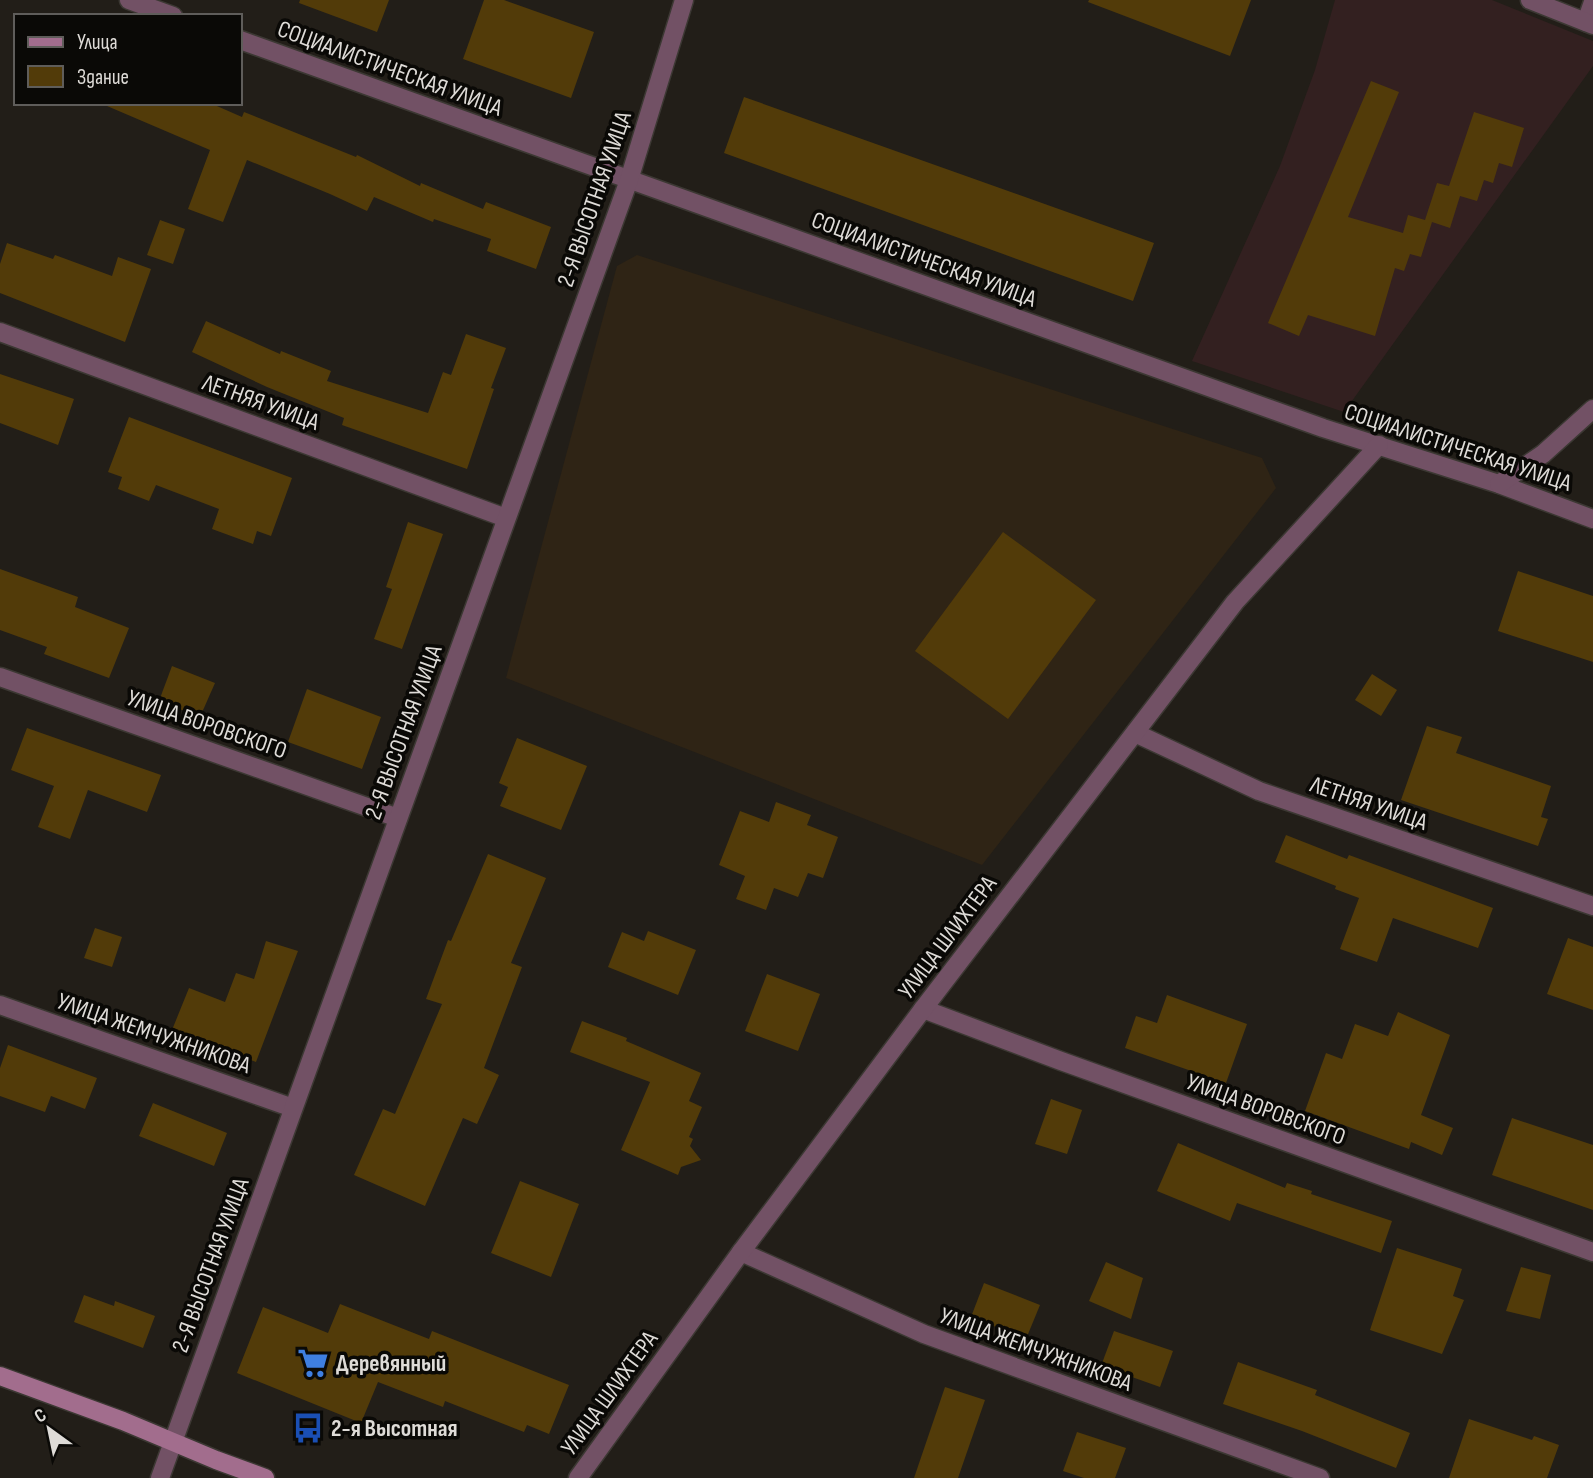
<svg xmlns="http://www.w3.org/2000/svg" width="1593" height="1478" font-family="'Sofia Sans Condensed',sans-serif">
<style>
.industrial{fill:#332020}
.education{fill:#2f2415}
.building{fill:#523b09}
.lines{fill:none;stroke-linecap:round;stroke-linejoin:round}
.service-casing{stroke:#3c3833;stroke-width:21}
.minor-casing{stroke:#3c3833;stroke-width:21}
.secondary-casing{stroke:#3c3833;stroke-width:21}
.service{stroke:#725165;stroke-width:18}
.minor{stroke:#725165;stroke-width:18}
.secondary{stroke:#a26d8d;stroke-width:18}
.labels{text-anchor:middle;stroke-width:7;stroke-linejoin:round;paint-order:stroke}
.street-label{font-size:24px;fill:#dedbd7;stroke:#0a0906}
.poi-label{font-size:24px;font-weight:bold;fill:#dedbd7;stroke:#0a0906;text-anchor:start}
</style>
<rect width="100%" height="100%" fill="#221e18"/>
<polygon class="industrial" points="1335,0 1492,0 1593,41 1593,66 1344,412 1192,361 1280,166 1315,70"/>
<polygon class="education" points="637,255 1262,458 1276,488 982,865 506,678 617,266"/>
<g class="building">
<polygon points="300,0 389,0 377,32 299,3"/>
<polygon points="484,0 504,0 594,32 571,98 463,59"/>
<polygon points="1089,0 1251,0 1230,56 1088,2"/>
<polygon points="1371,81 1399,92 1348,217 1403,233 1408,215 1425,220 1437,183 1449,186 1474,112 1524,128 1512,167 1499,163 1493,183 1484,180 1477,201 1460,196 1450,228 1432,222 1421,257 1410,254 1404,271 1395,268 1375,336 1308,315 1299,336 1268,323"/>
<polygon points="744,97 1154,243 1133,301 724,153"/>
<polygon points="100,103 210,103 242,117 244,112 356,157 357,155 420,186 421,183 483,209 486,202 551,227 536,269 487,251 491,239 434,219 433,222 374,197 367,211 330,194 247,160 223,222 188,209 210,150"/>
<polygon points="160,220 185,229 173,264 147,255"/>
<polygon points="7,243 53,259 55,255 112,276 118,257 151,269 125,342 0,293 0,264"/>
<polygon points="206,321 280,354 281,351 331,371 327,381 428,413 443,372 451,375 466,334 506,348 491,388 494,389 467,469 342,425 344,418 267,387 192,352"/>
<polygon points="0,374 74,399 58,445 0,423"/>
<polygon points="129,417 292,478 271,536 257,531 253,544 212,529 219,509 156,485 149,501 118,489 122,477 108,472"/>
<polygon points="408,522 443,534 402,649 374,639 392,589 386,587"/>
<polygon points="1003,532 1096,600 1008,719 915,651"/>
<polygon points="0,569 78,597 75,607 129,628 109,678 44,654 47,647 0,630"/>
<polygon points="1518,571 1593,596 1593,662 1498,631"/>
<polygon points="172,666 215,683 200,717 159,701"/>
<polygon points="1372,674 1397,690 1381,716 1355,700"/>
<polygon points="307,689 381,717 362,769 288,742"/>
<polygon points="1427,726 1462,737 1456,753 1551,786 1541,817 1548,819 1538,846 1401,800"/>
<polygon points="27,728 161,775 147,812 88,790 70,839 38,827 54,786 11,770"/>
<polygon points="517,738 587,766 561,830 500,806 508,787 499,783"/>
<polygon points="776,802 811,815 807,825 838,837 823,878 808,873 798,897 774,888 766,910 736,899 745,876 719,865 740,811 769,822"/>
<polygon points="1286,835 1347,859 1349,855 1493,908 1478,948 1393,918 1377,962 1340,949 1359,898 1335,889 1336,886 1275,862"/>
<polygon points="488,854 546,878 511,963 522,967 484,1068 499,1075 477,1124 463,1118 425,1206 354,1175 383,1109 395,1114 442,1004 426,999 448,940 451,941"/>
<polygon points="95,928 122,937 112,967 84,958"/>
<polygon points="648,931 696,950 678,995 608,967 622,932 644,941"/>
<polygon points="1568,938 1593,947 1593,1010 1547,994"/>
<polygon points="266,941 298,951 256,1062 172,1030 189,988 225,1002 236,973 254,979"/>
<polygon points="767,974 820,994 798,1051 745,1031"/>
<polygon points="1167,995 1247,1024 1226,1083 1125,1048 1136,1016 1157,1023"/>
<polygon points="1398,1012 1450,1035 1421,1115 1453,1128 1442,1155 1411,1142 1409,1149 1305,1111 1326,1053 1342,1059 1355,1024 1388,1036"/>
<polygon points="582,1021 627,1038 626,1041 701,1073 689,1101 702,1107 689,1137 693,1139 690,1146 701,1160 681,1167 678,1175 621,1150 650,1082 570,1052"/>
<polygon points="8,1045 97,1078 85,1109 51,1096 45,1112 0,1096 0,1068"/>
<polygon points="1051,1099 1082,1110 1067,1154 1035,1144"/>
<polygon points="153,1103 227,1133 214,1166 139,1136"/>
<polygon points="1512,1118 1593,1145 1593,1210 1492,1175"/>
<polygon points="1178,1143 1285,1188 1287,1183 1312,1191 1311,1194 1392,1221 1381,1253 1237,1203 1230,1221 1157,1191"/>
<polygon points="520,1181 579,1204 551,1277 491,1253"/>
<polygon points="1397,1248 1462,1269 1453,1296 1464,1300 1442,1354 1370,1330"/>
<polygon points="1106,1262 1143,1278 1131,1319 1089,1301"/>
<polygon points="1521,1267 1551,1275 1540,1319 1506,1311"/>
<polygon points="984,1283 1040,1305 1026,1339 971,1317"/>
<polygon points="84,1295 114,1306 115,1301 155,1316 143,1348 74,1322"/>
<polygon points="340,1304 429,1339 432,1331 569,1385 549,1434 527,1425 524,1432 445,1401 443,1407 378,1382 361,1423 237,1373 263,1307 328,1333"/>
<polygon points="1114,1331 1173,1351 1160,1387 1101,1366"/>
<polygon points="1238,1362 1317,1390 1315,1395 1410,1433 1396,1468 1302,1431 1223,1404"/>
<polygon points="945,1387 985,1400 958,1478 914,1478"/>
<polygon points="1469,1419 1532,1440 1534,1436 1559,1445 1547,1478 1449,1478"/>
<polygon points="1077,1432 1126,1448 1115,1478 1084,1478 1063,1471"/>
</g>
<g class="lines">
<g class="service-casing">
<polyline id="service" points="1586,22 1593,2"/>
</g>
<g class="minor-casing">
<g id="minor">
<polyline points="129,0 173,16"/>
<polyline points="1530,0 1593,25"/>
<polyline points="240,40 1323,428 1499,484 1593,519"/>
<polyline points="0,332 506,518"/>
<polyline points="1499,484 1543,454 1593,409"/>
<polyline points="0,677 398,818"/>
<polyline points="1135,733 1259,791 1593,906"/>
<polyline points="0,1005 293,1108"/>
<polyline points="923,1009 1061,1061 1593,1252"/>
<polyline points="741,1252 924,1334 1320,1478"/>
<polyline points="160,1478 629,180 684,0"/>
<polyline points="578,1478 741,1252 923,1009 1235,602 1379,445"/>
</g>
</g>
<g class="secondary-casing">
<polyline id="secondary" points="0,1376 123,1421 216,1460 265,1478"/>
</g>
<use href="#service" class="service"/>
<use href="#minor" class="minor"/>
<use href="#secondary" class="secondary"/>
</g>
<defs>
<g id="supermarket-bare" transform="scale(2.415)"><path d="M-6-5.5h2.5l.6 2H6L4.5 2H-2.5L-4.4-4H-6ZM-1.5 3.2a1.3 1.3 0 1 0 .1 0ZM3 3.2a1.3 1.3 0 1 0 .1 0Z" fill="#3f7fe0" stroke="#0a0906" stroke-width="2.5" paint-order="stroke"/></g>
<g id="bus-bare" transform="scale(2.415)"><path d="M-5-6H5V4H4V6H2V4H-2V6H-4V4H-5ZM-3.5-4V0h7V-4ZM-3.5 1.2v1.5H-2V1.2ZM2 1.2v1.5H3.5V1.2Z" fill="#1a4fb4" stroke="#0a0906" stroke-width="2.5" paint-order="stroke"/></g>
</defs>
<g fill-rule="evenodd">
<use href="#supermarket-bare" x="313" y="1363"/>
<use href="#bus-bare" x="308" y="1428"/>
</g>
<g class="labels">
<g class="street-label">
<text transform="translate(390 68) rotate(20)" y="8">СОЦИАЛИСТИЧЕСКАЯ УЛИЦА</text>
<text transform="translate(594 199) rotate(-71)" y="8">2-Я ВЫСОТНАЯ УЛИЦА</text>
<text transform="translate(924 259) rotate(20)" y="8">СОЦИАЛИСТИЧЕСКАЯ УЛИЦА</text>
<text transform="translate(261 402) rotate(20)" y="8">ЛЕТНЯЯ УЛИЦА</text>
<text transform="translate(1458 447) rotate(18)" y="8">СОЦИАЛИСТИЧЕСКАЯ УЛИЦА</text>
<text transform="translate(207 724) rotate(19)" y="8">УЛИЦА ВОРОВСКОГО</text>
<text transform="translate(403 732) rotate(-70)" y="8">2-Я ВЫСОТНАЯ УЛИЦА</text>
<text transform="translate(1369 803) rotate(19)" y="8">ЛЕТНЯЯ УЛИЦА</text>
<text transform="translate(947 937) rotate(-53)" y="8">УЛИЦА ШЛИХТЕРА</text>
<text transform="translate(154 1033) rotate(19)" y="8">УЛИЦА ЖЕМЧУЖНИКОВА</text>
<text transform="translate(1266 1109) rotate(20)" y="8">УЛИЦА ВОРОВСКОГО</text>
<text transform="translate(210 1265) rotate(-70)" y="8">2-Я ВЫСОТНАЯ УЛИЦА</text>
<text transform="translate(1036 1349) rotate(20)" y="8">УЛИЦА ЖЕМЧУЖНИКОВА</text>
<text transform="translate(609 1393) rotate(-54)" y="8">УЛИЦА ШЛИХТЕРА</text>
</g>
<g class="poi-label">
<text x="336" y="1371">Деревянный</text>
<text x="331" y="1436">2-я Высотная</text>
</g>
</g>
<rect x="14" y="14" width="228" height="91" fill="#0a0906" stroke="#5f5d5a" stroke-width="2"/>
<rect x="28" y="37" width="35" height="10" fill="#a26d8d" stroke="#5f5d5a" stroke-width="2"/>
<text x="77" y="49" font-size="21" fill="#dedbd7">Улица</text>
<rect x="28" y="66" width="35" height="21" fill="#523b09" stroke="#5f5d5a" stroke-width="2"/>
<text x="77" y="84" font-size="21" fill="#dedbd7">Здание</text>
<g transform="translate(49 1429) rotate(327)" stroke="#0a0906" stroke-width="5" paint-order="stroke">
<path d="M0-5L12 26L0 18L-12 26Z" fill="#dedbd7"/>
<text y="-10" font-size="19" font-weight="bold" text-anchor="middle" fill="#dedbd7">С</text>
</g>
</svg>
